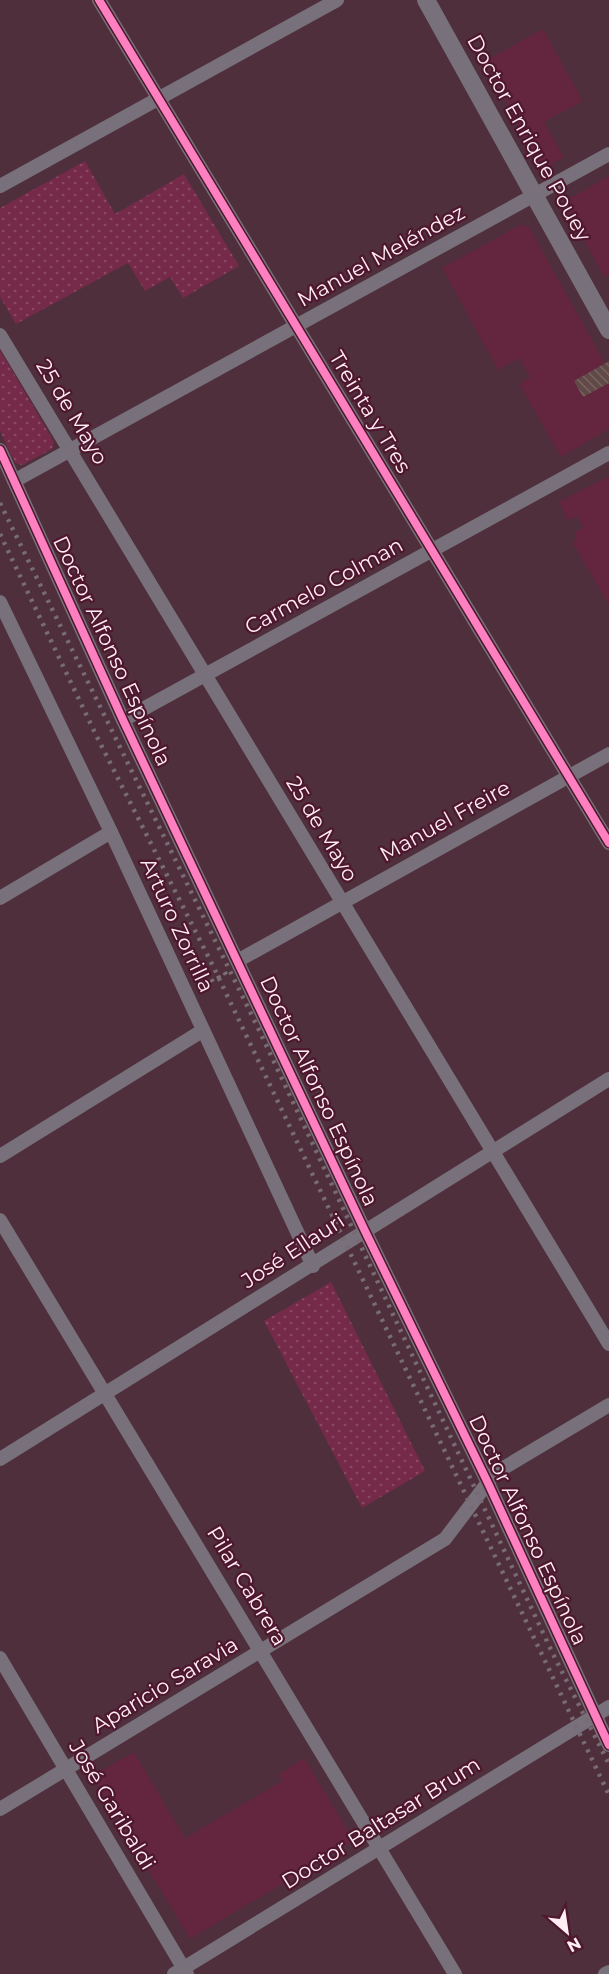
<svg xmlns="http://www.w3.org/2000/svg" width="609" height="1974" font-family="Montserrat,sans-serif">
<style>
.built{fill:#63263e}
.green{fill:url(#green-dots)}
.building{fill:url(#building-back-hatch)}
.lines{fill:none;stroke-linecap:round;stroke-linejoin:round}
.path{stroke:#7c7179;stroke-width:3;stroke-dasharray:4.5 3;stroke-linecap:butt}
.minor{stroke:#78707a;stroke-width:14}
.tertiary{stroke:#78707a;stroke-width:18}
.rail{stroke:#786b73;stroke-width:4.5;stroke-dasharray:3 6;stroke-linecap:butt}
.cycleway-casing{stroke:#4f172e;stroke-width:11}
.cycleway{stroke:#ff80c0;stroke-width:8}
.labels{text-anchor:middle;stroke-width:4.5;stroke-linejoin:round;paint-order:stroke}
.street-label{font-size:21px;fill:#feeef3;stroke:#4f172e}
</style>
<defs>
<pattern id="green-dots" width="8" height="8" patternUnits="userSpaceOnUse" patternTransform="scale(1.5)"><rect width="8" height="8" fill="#742a48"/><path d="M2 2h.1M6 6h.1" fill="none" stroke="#894963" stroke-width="1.8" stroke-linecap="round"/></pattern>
<pattern id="building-back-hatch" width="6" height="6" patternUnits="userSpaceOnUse" patternTransform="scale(1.5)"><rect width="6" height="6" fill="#604947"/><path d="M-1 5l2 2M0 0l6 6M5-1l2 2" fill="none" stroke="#786462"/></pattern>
</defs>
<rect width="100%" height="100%" fill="#4e2f3b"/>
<g class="built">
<polygon points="543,29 583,101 544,122 564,157 541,170 485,61"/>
<polygon points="609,176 609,274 604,277 563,202"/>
<polygon points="520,225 529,227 609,370 609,429 561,457 519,384 530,377 519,358 498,370 442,268"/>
<polygon points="609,476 609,605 572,542 577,538 574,533 583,527 577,516 568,521 559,502"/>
<polygon points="134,1752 185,1838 282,1781 279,1774 304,1758 354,1841 190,1939 92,1776"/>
</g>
<g class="green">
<polygon points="85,161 115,214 184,174 239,266 183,298 170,277 145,291 128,263 16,324 0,297 0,208"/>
<polygon points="0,350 54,442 52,449 22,465 15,463 0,431"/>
<polygon points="331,1282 425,1471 362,1508 264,1321"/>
</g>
<polygon class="building" points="609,361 609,383 583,397 574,381"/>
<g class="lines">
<polyline class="path" points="202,990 200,987 228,972"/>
<g class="minor">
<polyline points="99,0 609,843"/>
<polyline points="0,186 337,0"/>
<polyline points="0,335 609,1344"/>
<polyline points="0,450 123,720 364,1229 488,1483 609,1745"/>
<polyline points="14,481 609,154"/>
<polyline points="0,602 111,832 313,1266"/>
<polyline points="123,720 609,453"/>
<polyline points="0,898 111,832"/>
<polyline points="239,960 609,754"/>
<polyline points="0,1156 202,1031"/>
<polyline points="0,1220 455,1974"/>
<polyline points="0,1459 609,1079"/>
<polyline points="0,1658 187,1974"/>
<polyline points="0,1809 445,1539 495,1473 609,1405"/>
<polyline points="174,1974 609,1707"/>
<polyline points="605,1974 609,1972"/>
</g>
<polyline class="tertiary" points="426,0 609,330"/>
<g class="rail">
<polyline points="0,503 259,1030 553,1654 609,1764"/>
<polyline points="0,534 96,735 214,968 609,1795"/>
</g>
<g class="cycleway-casing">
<g id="cycleway">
<polyline points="99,0 609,843"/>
<polyline points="0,450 123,720 364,1229 488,1483 609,1745"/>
</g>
</g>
<use href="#cycleway" class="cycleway"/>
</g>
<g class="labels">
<g class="street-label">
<text transform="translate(529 138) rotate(61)" y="7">Doctor Enrique Pouey</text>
<text transform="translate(381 256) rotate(-29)" y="7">Manuel Meléndez</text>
<text transform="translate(72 412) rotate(59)" y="7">25 de Mayo</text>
<text transform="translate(370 412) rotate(59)" y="7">Treinta y Tres</text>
<text transform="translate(324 586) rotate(-29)" y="7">Carmelo Colman</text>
<text transform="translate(112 651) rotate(65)" y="7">Doctor Alfonso Espínola</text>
<text transform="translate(445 821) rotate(-29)" y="7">Manuel Freire</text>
<text transform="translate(322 829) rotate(59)" y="7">25 de Mayo</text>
<text transform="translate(177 925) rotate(65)" y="7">Arturo Zorrilla</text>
<text transform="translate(319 1091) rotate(65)" y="7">Doctor Alfonso Espínola</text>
<text transform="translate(293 1251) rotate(-33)" y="7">José Ellauri</text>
<text transform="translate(528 1530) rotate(65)" y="7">Doctor Alfonso Espínola</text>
<text transform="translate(247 1586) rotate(59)" y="7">Pilar Cabrera</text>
<text transform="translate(165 1685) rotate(-31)" y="7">Aparicio Saravia</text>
<text transform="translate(112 1805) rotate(59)" y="7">José Garibaldi</text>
<text transform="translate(381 1823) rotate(-32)" y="7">Doctor Baltasar Brum</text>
</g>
</g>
<g transform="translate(567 1932) rotate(151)" stroke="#4f172e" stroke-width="4.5" paint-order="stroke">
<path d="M0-4.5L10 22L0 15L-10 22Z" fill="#feeef3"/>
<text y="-9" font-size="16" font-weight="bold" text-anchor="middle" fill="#feeef3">N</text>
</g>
</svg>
